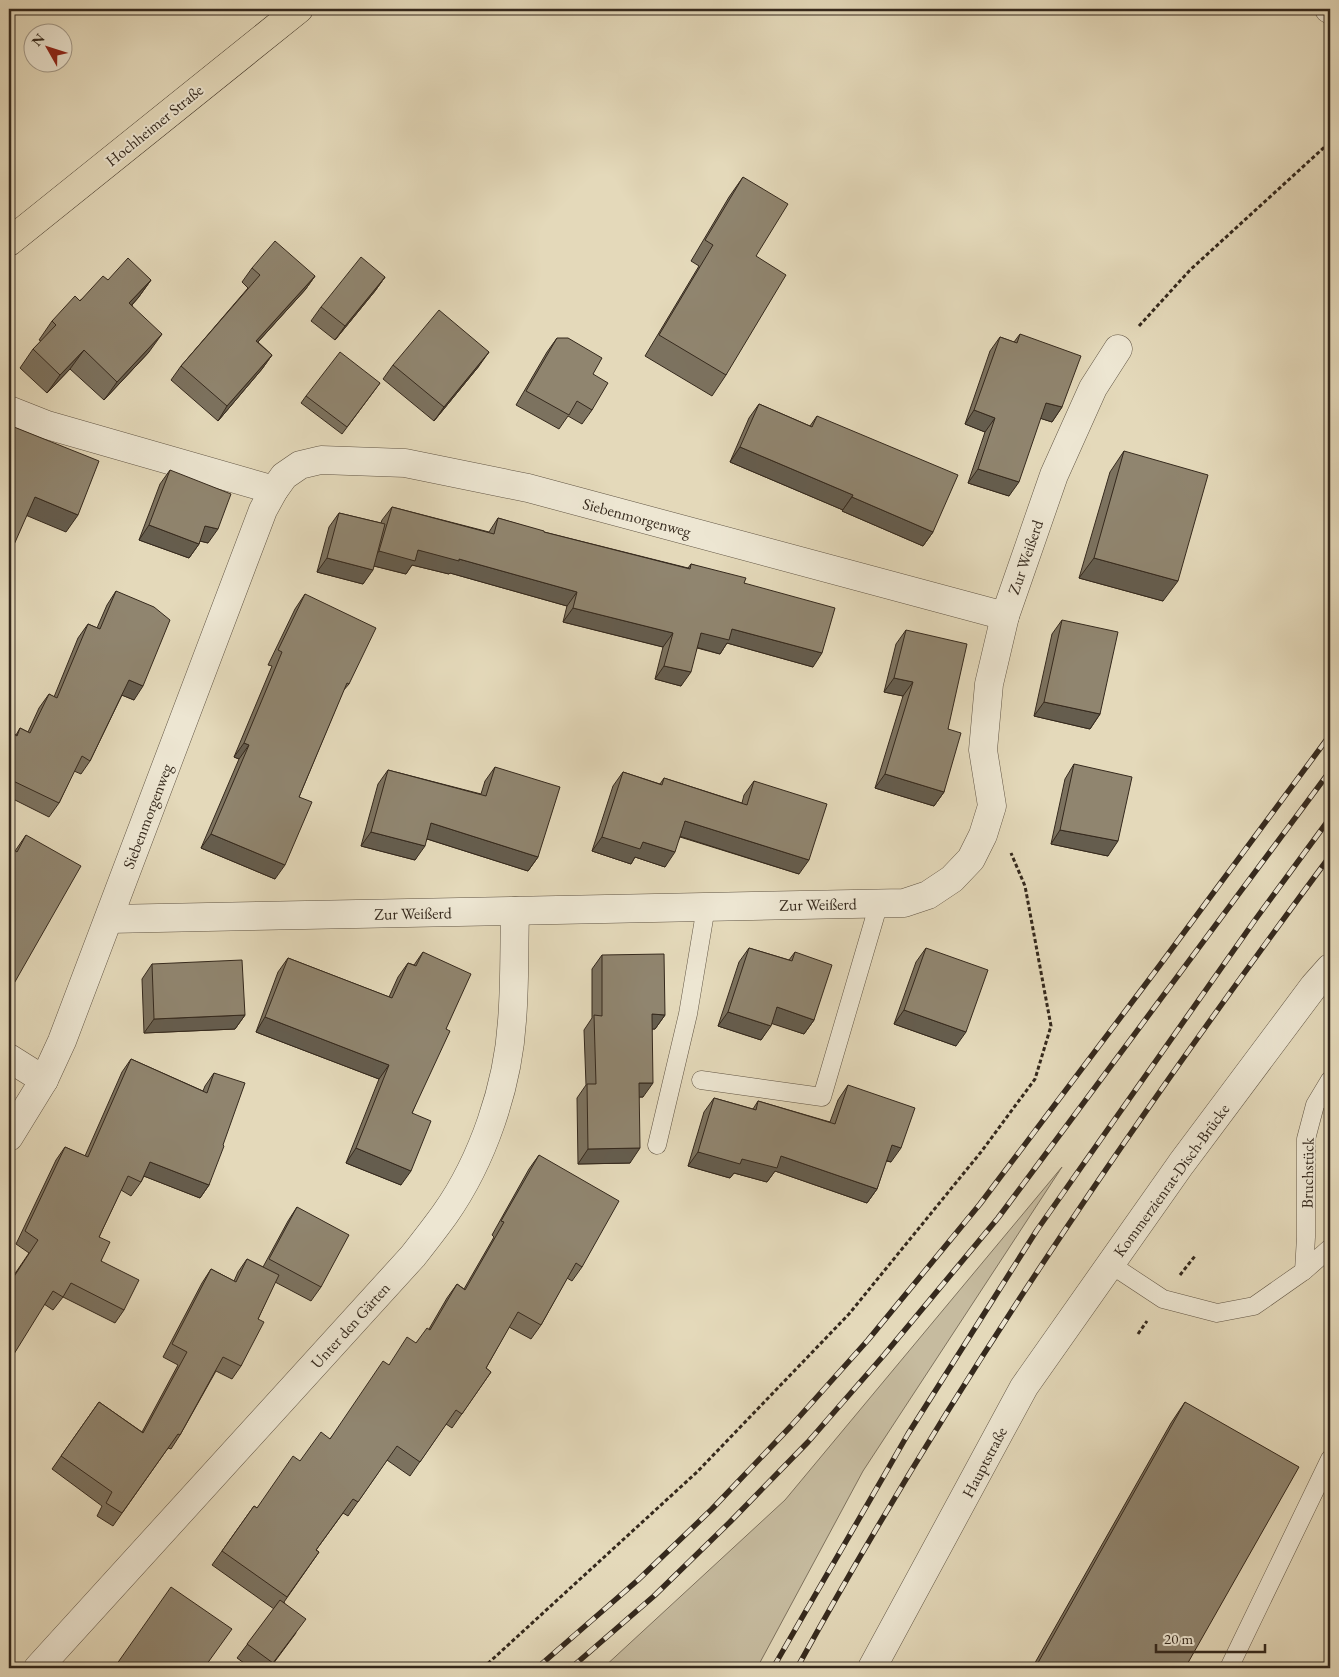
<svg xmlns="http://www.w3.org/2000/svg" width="1339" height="1677" font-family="'EB Garamond',serif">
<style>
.green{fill:#c6bb9f;stroke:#7e725e}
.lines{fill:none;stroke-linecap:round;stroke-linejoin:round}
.service-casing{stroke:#615544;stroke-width:19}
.minor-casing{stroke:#615544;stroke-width:29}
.tertiary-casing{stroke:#615544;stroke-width:29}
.primary-casing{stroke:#35291d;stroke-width:29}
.path{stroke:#35291d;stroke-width:3;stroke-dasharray:4 2.5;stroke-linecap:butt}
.service{stroke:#ede6d2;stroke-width:18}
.minor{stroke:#ede6d2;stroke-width:28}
.tertiary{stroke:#ede6d2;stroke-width:28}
.primary{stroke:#e4d9ba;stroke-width:28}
.rail-casing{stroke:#35291d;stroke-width:5.5}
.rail{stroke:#ede6d2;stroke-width:4;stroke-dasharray:11;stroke-linecap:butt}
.wall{fill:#7c725f;stroke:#35291d}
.shaded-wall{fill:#655d4e;stroke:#35291d}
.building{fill:#90856f;stroke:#35291d}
.labels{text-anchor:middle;stroke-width:4;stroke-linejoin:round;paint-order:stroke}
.street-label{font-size:16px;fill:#35291d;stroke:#ede6d2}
</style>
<rect width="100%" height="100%" fill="#e4d9ba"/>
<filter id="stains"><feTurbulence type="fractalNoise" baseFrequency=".004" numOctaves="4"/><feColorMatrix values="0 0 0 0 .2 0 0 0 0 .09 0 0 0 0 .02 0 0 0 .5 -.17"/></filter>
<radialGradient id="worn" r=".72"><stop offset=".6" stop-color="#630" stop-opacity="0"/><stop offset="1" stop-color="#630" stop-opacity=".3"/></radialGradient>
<polygon class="green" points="1062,1167 863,1471 757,1668 603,1668 785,1500"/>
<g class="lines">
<g class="service-casing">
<g id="service">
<polyline points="701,1080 822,1097 879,903"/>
<polyline points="657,1145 688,1014 706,907"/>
<polyline points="1110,1264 1163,1299 1217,1313 1254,1306 1304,1271 1330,1248"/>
<polyline points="1304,1271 1306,1237 1306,1139 1315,1105 1330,1080"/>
<polyline points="1229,1668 1330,1459"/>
</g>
</g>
<g class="minor-casing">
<g id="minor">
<polyline points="9,410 47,425 274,490"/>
<polyline points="109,919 904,903 928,895 952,879 971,859 983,835 992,806 983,750 989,684 1005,616 1054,475 1093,388 1118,349"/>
<polyline points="9,1058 44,1080"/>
<polyline points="9,1137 44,1080 62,1041 263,510 274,490 284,476 300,465 321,460 405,463 528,488 1005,616"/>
<path d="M 38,1668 L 413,1256 C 424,1242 435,1228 445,1214 C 483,1160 508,1086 512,1021 C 515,985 514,948 515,911"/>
</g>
</g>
<g class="tertiary-casing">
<g id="tertiary">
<polyline points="1329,9 1330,9"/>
<polyline points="872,1668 1024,1387 1181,1164 1314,986 1330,968"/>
</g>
</g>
<g class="primary-casing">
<polyline id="primary" points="9,242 299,9"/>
</g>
<g class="path">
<polyline points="332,13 338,9"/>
<polyline points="1139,326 1190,270 1330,142"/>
<polyline points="1180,1275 1195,1256"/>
<polyline points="1138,1334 1147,1321"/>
<polyline points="483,1668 697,1472 849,1314 981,1152 1035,1079 1051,1026 1025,886 1011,853"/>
</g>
<use href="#service" class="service"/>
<use href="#minor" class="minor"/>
<use href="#tertiary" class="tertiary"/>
<use href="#primary" class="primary"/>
<g class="rail-casing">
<g id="rail">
<polyline points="537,1668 638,1580 712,1509 791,1426 868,1340 980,1204 1160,965 1330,735"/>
<polyline points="571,1668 654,1596 730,1522 808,1442 884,1355 998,1218 1330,771"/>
<polyline points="773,1668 908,1434 1037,1230 1255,920 1330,818"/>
<path d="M 797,1668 C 953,1384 1137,1116 1330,856"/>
</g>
</g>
<use href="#rail" class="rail"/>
</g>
<g class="wall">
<polygon points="743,177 756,256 726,375 712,396 645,356 699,266 691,261 729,197"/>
<polygon points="252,268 315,276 305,290 258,342 272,355 262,369 218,421 171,380 181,366 248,288 242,282"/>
<polygon points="385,277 375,291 335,340 311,321 321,307"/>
<polygon points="108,280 151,280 138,298 132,305 149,352 104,400 70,369 47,393 20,368 33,349 41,341 39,340 52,321"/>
<polygon points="1020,334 1062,407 1052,422 1040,418 1009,496 968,483 985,432 965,424 990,351 1000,337 1014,342"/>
<polygon points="557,338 593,374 592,410 582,424 568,416 559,429 516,405 547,352"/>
<polygon points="393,365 479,366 434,421 383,379"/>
<polygon points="380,383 342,434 301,403 306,396"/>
<polygon points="759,404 810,426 817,416 933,532 923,546 842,511 843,510 730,462 749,418"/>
<polygon points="1124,451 1163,601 1079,578 1110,472"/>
<polygon points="170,470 208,543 200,541 199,544 189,558 139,540 160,484"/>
<polygon points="392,507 489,532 498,518 544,532 688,568 691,564 744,583 813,667 727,643 720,654 697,648 681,686 655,679 663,647 563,622 567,606 450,573 449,574 412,565 406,574 374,566 363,584 317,572 329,527 339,513 381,523 382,520"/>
<polygon points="116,591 134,700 122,695 90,761 81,774 74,771 59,803 49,817 9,797 9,731 16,735 20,728 28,732 39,708 49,694 54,697 78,638 88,624 97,628 107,605"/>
<polygon points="305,594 349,684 343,691 299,797 275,879 201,848 239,759 234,757 272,666 268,665 295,609"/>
<polygon points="1062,620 1100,714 1090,729 1034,716 1052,634"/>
<polygon points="906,630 948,729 944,792 934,806 875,788 903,696 884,692 896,644"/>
<polygon points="1074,764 1108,856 1051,844 1065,779"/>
<polygon points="495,767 538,857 528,871 427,839 415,860 361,846 378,784 388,770 481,794 485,781"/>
<polygon points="623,772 660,784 664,778 742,803 744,795 754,781 799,874 680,837 665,867 635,857 631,864 592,851 613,786"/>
<polygon points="26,835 12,987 9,991 9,847 15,851"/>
<polygon points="749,948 789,960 795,952 814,1020 804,1034 772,1023 761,1040 718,1026 739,962"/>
<polygon points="926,948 956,1046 894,1024 916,962"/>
<polygon points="423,952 446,1029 412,1113 401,1185 346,1163 379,1079 256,1032 278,972 288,958 389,997 398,977 408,963 414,965"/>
<polygon points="602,955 665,1015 655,1029 652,1029 643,1097 639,1097 630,1163 578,1164 577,1098 586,1085 584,1030 592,1018 592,969"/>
<polygon points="152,964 245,1015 235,1029 144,1033 142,979"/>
<polygon points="131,1059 203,1091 205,1086 214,1073 209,1185 200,1198 144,1176 141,1182 131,1196 121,1190 99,1237 101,1261 124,1310 115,1323 63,1297 53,1310 44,1304 12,1278 29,1253 16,1244 56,1160 65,1147 85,1156 122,1072"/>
<polygon points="848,1085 891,1162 886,1161 877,1189 867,1203 775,1171 767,1182 734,1173 730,1178 688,1166 704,1112 714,1098 753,1109 758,1101 830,1122 838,1100"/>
<polygon points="539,1155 582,1267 572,1281 567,1278 541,1325 531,1339 509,1327 486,1368 491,1372 452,1428 446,1424 410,1476 387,1460 348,1516 343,1513 316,1550 319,1552 284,1602 296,1633 270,1668 251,1668 237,1658 274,1609 212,1565 254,1506 257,1508 300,1461 330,1439 389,1365 416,1343 429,1329 447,1298 457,1284 464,1289 494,1237 492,1235 529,1169"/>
<polygon points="297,1207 321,1287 311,1301 275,1282 258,1319 241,1366 232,1379 216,1371 180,1435 171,1449 168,1448 113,1526 97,1516 102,1506 52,1469 99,1402 142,1432 178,1365 163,1357 202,1283 211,1269 234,1281 238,1272 247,1259 263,1267 288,1221"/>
<polygon points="1185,1402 1185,1668 1032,1668 1171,1423"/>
</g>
<g class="shaded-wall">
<polygon points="315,276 305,290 246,355 256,341"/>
<polygon points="385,277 375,291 335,340 345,326"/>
<polygon points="151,280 138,298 116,322 129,303"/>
<polygon points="162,334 149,352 104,400 117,382"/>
<polygon points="84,350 70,369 47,393 60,375"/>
<polygon points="489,352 479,366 434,421 444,407"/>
<polygon points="272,355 262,369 218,421 227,406"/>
<polygon points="1046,403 1062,407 1052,422 1036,417"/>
<polygon points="974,410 995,418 985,432 965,424"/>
<polygon points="740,447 853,495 843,510 730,462"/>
<polygon points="978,469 1019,482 1009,496 968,483"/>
<polygon points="35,497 78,515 66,532 23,514"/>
<polygon points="852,497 933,532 923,546 842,511"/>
<polygon points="149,525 199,544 189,558 139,540"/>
<polygon points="205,526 218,529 208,543 196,540"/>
<polygon points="418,550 459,559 577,592 567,606 450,573 449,574 412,565 406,574 370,565 379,551"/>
<polygon points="327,558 373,570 363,584 317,572"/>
<polygon points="1094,558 1178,581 1163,601 1079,578"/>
<polygon points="573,608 673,633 663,647 563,622"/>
<polygon points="732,629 822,653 813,667 727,643 720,654 692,646 701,633"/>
<polygon points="664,666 691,672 681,686 655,679"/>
<polygon points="894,678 913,682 903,696 884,692"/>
<polygon points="129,680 143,686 134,700 119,694"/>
<polygon points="1044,702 1100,714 1090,729 1034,716"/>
<polygon points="244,743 249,745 239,759 234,757"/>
<polygon points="885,774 944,792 934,806 875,788"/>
<polygon points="685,821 809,860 799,874 676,835"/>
<polygon points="431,823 538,857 528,871 421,837"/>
<polygon points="1060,830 1118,841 1108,856 1051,844"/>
<polygon points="371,832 425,846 415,860 361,846"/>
<polygon points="211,834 285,865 275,879 201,848"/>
<polygon points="602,837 643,842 675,852 665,867 635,857 631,864 592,851"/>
<polygon points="777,1007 814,1020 804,1034 767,1022"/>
<polygon points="904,1010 966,1032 956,1046 894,1024"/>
<polygon points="728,1012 771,1026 761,1040 718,1026"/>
<polygon points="652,1014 665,1015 655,1029 642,1029"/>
<polygon points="245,1015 235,1029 144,1033 154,1019"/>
<polygon points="265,1017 389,1065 379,1079 256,1032"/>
<polygon points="639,1083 653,1083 643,1097 629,1097"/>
<polygon points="892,1145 901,1148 891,1162 882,1159"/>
<polygon points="356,1148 411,1171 401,1185 346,1163"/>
<polygon points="640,1148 630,1163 578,1164 588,1149"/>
<polygon points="698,1152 742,1159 781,1156 877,1189 867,1203 775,1171 767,1182 734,1173 730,1178 688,1166"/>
<polygon points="150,1162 209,1185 200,1198 141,1175"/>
</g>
<g class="building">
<polygon points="743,177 788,204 756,256 786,275 726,375 659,335 713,245 705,240"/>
<polygon points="275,241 315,276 256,341 272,355 227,406 181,366 260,275 252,268"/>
<polygon points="361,257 385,277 345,326 321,307"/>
<polygon points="128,258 151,280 129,303 162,334 117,382 84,350 60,375 33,349 56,325 52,321 75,296 80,301 103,276 108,280"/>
<polygon points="439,310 489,352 444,407 393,365"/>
<polygon points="1020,334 1081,356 1062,407 1046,403 1019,482 978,469 995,418 974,410 1000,337 1017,343"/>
<polygon points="557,338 568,338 602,358 593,374 608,383 592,410 577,401 569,415 526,391"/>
<polygon points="340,352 380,383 347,427 306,396"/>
<polygon points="759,404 812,427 817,416 958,475 933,532 852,497 853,495 740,447"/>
<polygon points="9,425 99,461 78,515 35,497 9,556"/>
<polygon points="1124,451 1208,475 1178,581 1094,558"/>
<polygon points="170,470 231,494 218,529 205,526 199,544 149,525"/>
<polygon points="392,507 494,534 498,518 544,531 544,532 690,569 691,564 746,578 744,583 835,608 822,653 732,629 729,640 701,633 691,672 664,666 673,633 573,608 577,592 459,559 459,561 418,550 415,561 379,551"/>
<polygon points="339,513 385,524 373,570 327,558"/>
<polygon points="116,591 154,607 170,620 143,686 129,680 90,761 82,756 59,803 9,779 9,731 17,736 20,728 30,733 49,694 57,698 88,624 100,629"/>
<polygon points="305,594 376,628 349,684 347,683 299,797 312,802 285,865 211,834 249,745 244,743 282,652 278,650"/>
<polygon points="1062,620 1118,632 1100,714 1044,702"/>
<polygon points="906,630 967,644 948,729 961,733 944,792 885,774 913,682 894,678"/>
<polygon points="1074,764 1132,777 1118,841 1060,830"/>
<polygon points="495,767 560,787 538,857 431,823 425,846 371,832 388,770 486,796"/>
<polygon points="623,772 662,785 664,778 747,805 754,781 827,804 809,860 685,821 675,852 643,842 640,849 602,837"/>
<polygon points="26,835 81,866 12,987 9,986 9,847 17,852"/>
<polygon points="749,948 792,961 795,952 832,965 814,1020 777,1007 771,1026 728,1012"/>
<polygon points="926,948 988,970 966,1032 904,1010"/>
<polygon points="423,952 471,974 446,1029 450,1031 412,1113 431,1121 411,1171 356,1148 389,1065 265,1017 288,958 392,998 408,963 416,966"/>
<polygon points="664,954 665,1015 652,1014 653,1083 639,1083 640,1148 588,1149 587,1084 596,1084 594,1015 602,1016 602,955"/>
<polygon points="242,960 245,1015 154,1019 152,964"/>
<polygon points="131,1059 207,1093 214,1073 245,1083 223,1145 224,1146 209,1185 150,1162 141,1182 128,1176 99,1237 110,1242 101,1261 139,1280 124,1310 71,1283 63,1297 53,1291 9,1362 9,1275 13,1278 38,1240 25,1231 65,1147 88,1157"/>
<polygon points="848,1085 915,1108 901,1148 892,1145 877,1189 781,1156 777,1168 742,1159 740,1164 698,1152 714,1098 756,1110 758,1101 835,1124"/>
<polygon points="539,1155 619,1201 582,1267 576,1263 541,1325 518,1312 486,1368 491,1372 462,1414 456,1410 420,1462 397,1446 358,1502 353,1499 316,1550 319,1552 287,1597 222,1551 254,1506 257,1508 293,1456 300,1461 321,1432 330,1439 383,1361 389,1365 407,1337 416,1343 427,1328 430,1330 457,1284 465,1290 504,1222 501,1221"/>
<polygon points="297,1207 349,1235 321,1287 269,1259"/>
<polygon points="247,1259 279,1275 258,1319 264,1322 241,1366 223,1357 180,1435 178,1434 122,1513 106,1503 112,1492 61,1456 99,1402 143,1433 187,1352 172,1344 211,1269 236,1282"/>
<polygon points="1185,1402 1299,1467 1185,1668 1035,1668"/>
<polygon points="171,1587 232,1629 204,1668 114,1668"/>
<polygon points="280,1600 306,1619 273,1663 247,1644"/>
</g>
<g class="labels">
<g class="street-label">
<text transform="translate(154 125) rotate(-39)" y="6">Hochheimer Straße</text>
<text transform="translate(637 517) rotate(15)" y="6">Siebenmorgenweg</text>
<text transform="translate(1025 557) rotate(-71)" y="6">Zur Weißerd</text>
<text transform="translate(147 816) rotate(-69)" y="6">Siebenmorgenweg</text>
<text transform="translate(818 904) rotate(-1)" y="6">Zur Weißerd</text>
<text transform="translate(413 913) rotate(-1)" y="6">Zur Weißerd</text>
<text transform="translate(1307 1173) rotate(-89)" y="6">Bruchstück</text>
<text transform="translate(1171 1180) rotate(-54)" y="6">Kommerzienrat-Disch-Brücke</text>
<text transform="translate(350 1325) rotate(-48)" y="6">Unter den Gärten</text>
<text transform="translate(984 1462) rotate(-62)" y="6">Hauptstraße</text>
</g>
</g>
<rect width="1339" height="1677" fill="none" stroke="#e4d9ba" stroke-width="30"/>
<rect x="10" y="10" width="1319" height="1657" fill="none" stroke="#35291d" stroke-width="2.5"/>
<rect x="15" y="15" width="1309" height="1647" fill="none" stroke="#35291d"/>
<g transform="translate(48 48) rotate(309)"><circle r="24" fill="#ede6d2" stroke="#a39a8a"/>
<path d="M0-4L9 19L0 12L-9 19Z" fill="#8f2418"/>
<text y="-8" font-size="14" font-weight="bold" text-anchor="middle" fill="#35291d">N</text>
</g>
<path d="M1156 1644v8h109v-8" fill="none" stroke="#35291d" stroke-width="2.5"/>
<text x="1164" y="1644" font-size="15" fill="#35291d" stroke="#ede6d2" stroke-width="4" paint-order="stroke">20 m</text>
<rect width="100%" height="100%" filter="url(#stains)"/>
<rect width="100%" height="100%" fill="url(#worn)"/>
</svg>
